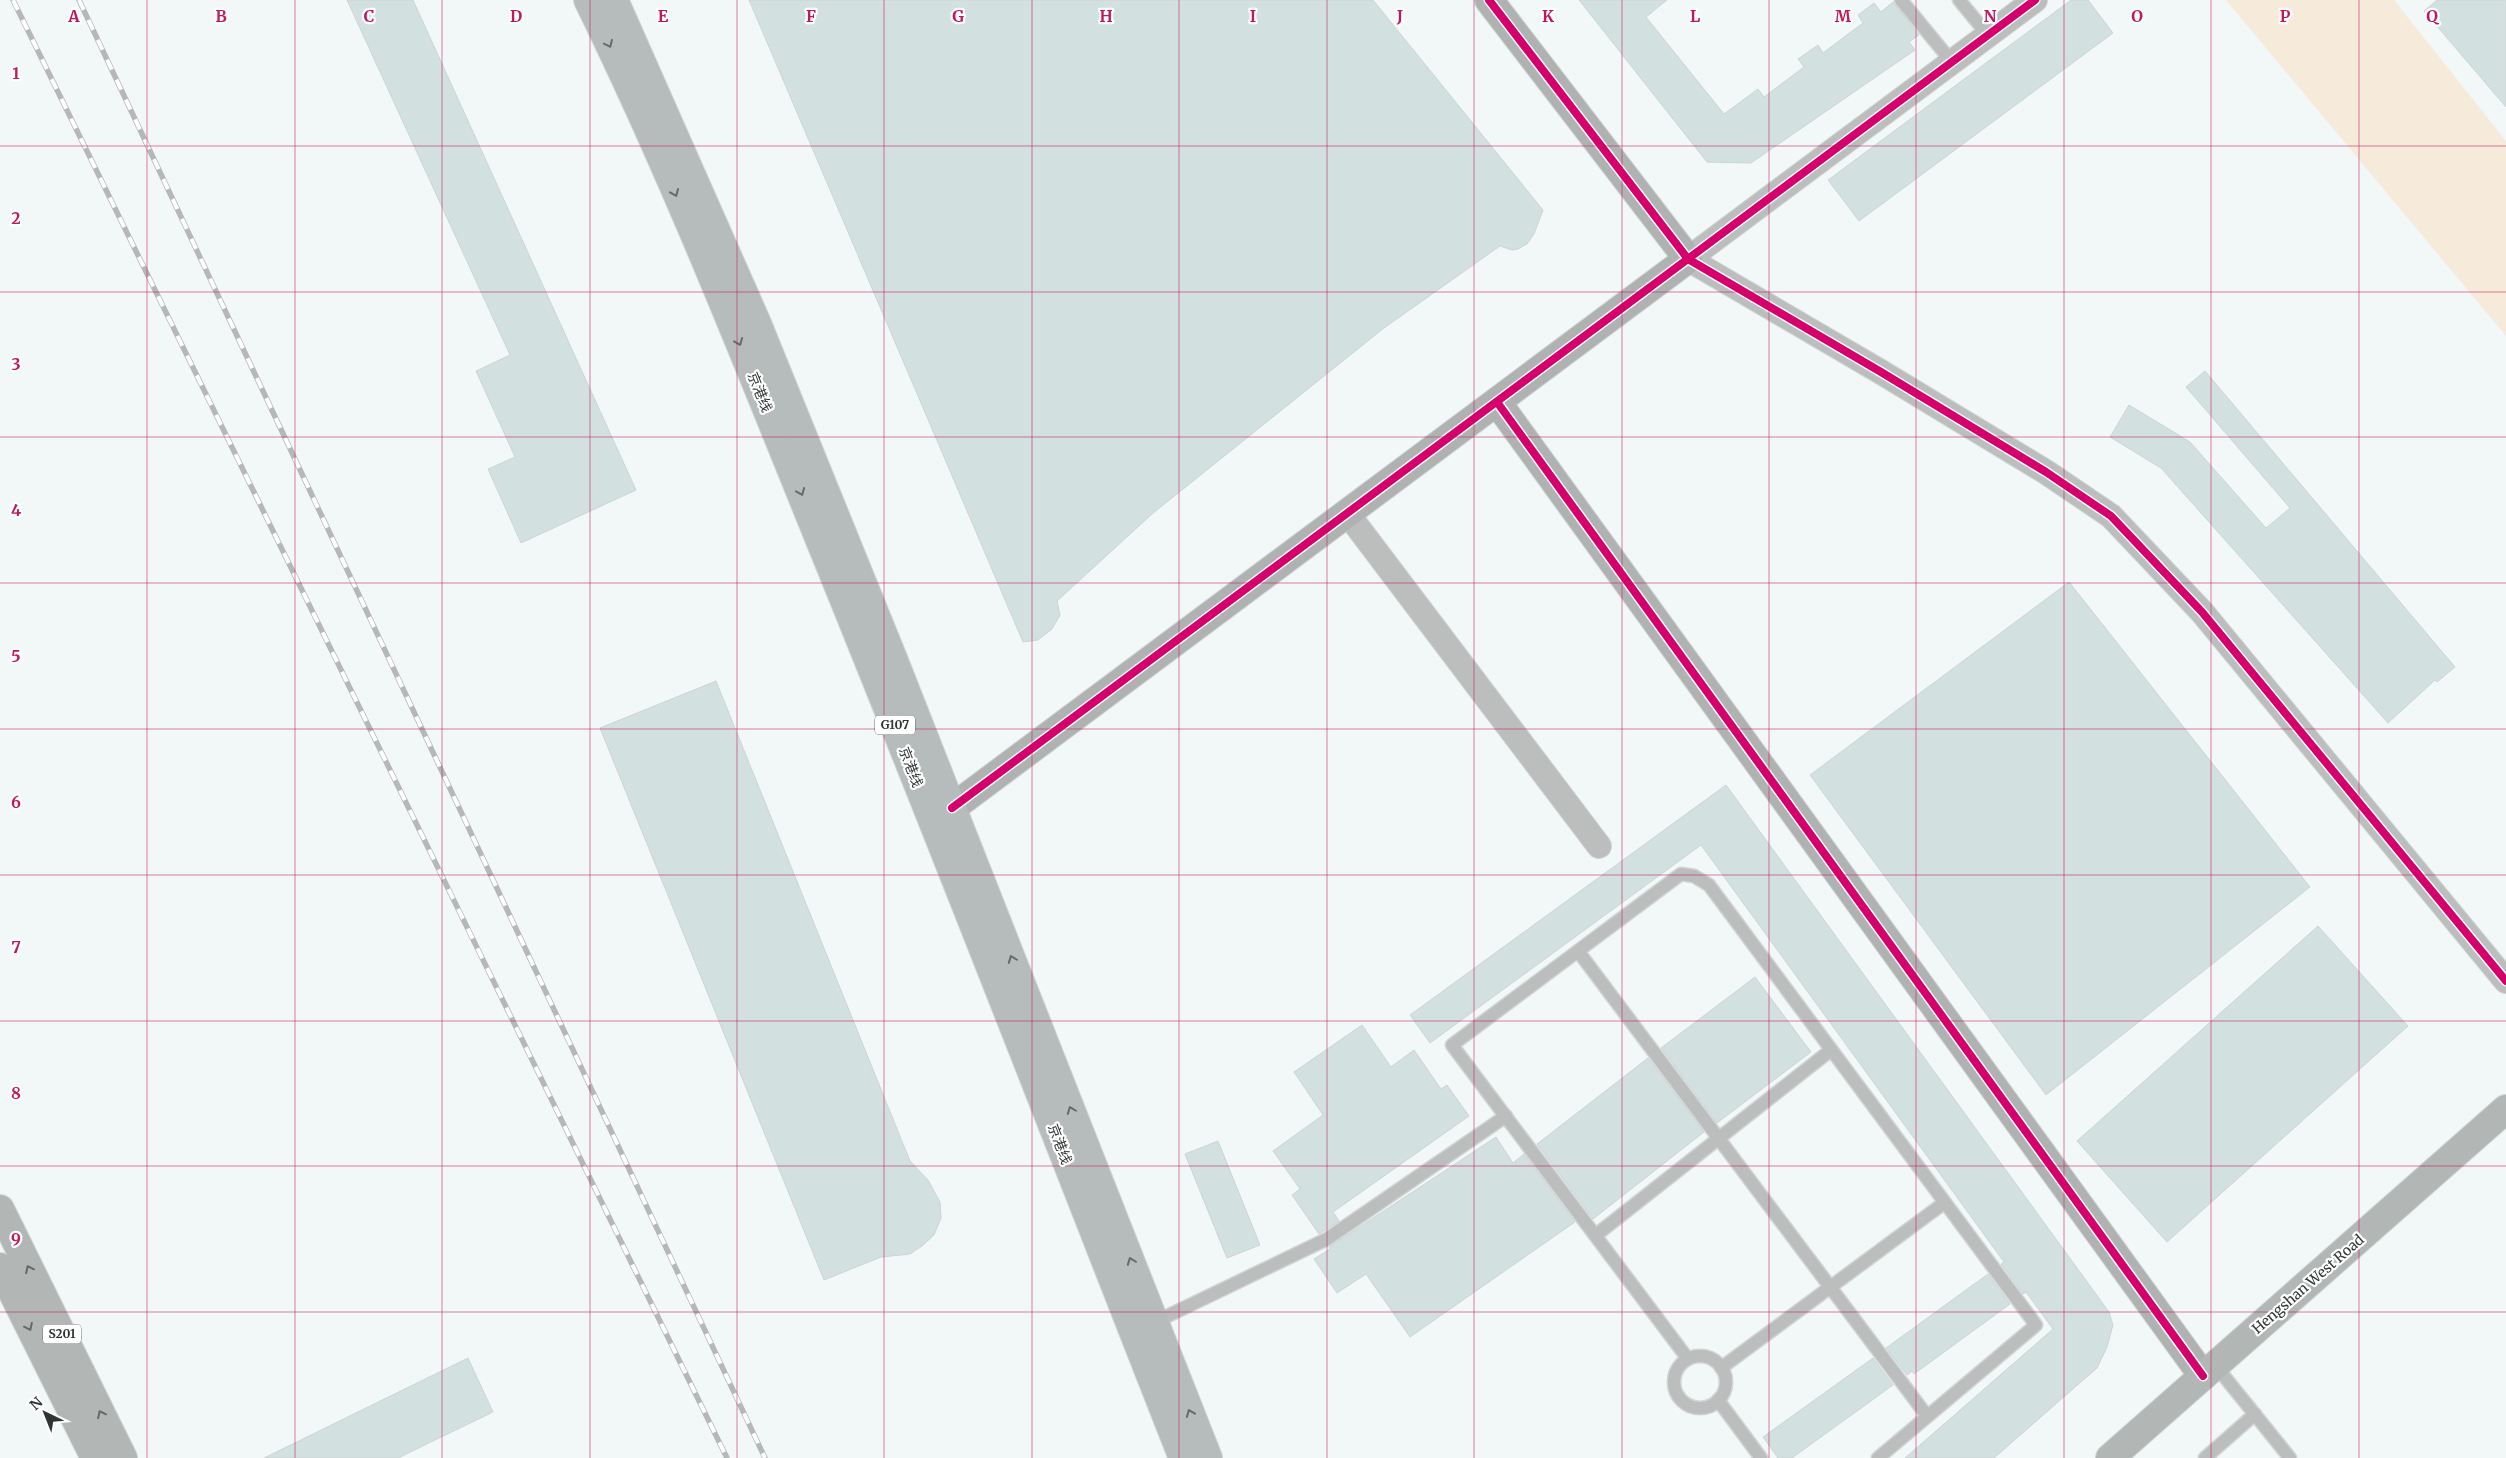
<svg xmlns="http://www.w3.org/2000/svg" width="2506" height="1458" font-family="Merriweather,'Noto Sans SC',serif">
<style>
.green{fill:#f6eada}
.building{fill:#d2e0df;stroke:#cfd3d3}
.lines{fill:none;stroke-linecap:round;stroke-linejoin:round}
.lane-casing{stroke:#d0d4d4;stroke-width:15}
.street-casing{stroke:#d0d4d4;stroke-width:26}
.secondary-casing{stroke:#d0d4d4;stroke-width:30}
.primary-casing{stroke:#d0d4d4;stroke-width:30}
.highway-casing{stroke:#d0d4d4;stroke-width:30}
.lane{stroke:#bcbdbd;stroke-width:12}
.street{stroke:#bcbdbd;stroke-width:24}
.secondary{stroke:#b0b2b2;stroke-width:28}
.primary{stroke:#b2b7b6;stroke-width:28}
.highway{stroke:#b6bcbb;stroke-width:28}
.rail-casing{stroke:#b6b8b8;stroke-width:5.5}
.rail{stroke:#fff;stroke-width:4;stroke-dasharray:11;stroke-linecap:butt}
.cycleway-casing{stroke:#fff;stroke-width:11}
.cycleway{stroke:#d6006c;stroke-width:8}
.oneway{stroke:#666b6a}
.oneway2{stroke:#646968}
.grid{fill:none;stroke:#c2185b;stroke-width:1;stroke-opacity:0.55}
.labels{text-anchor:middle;stroke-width:4.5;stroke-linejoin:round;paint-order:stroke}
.shield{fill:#fff;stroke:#6e7271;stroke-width:1}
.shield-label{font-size:12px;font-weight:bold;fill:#303534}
.street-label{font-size:14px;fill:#303534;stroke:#fff}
.grid-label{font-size:16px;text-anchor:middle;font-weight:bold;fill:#c2185b;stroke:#fff;stroke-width:4.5;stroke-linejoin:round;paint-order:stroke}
</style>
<rect width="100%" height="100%" fill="#f2f8f8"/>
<polygon class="green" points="2226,0 2394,0 2506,141 2506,336"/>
<g class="building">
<polygon points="347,0 413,0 636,490 521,543 488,469 515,457 476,371 510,355"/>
<polygon points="749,0 1373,0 1543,210 1534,234 1527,244 1518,249 1512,250 1500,246 1384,328 1152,514 1057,601 1060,615 1052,629 1038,640 1023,642"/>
<polygon points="1579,0 1667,0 1646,17 1724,114 1758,89 1764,97 1804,67 1798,59 1818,45 1823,53 1863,23 1858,15 1874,3 1881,12 1893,2 1919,35 1909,42 1915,50 1751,163 1707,162"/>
<polygon points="2071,0 2088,0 2113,33 1859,221 1828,180"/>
<polygon points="2437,0 2506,0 2506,107 2424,11"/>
<polygon points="2205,371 2455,667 2437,682 2435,680 2388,723 2161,468 2110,437 2129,405 2190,442 2266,528 2290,508 2186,387"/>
<polygon points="2069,582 2310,887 2046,1095 1810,775"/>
<polygon points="716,681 910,1161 928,1180 940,1202 941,1218 934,1235 922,1246 910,1254 881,1257 824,1280 600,728"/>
<polygon points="1726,785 2109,1312 2113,1325 2107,1347 2097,1368 1994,1458 1905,1458 2053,1329 2026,1292 2023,1294 2001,1264 2004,1262 1701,845 1430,1043 1410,1015"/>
<polygon points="2318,926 2408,1026 2167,1242 2077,1141"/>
<polygon points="1755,977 1811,1052 1717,1123 1661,1048"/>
<polygon points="1362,1025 1391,1067 1414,1050 1441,1089 1447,1085 1469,1116 1333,1212 1339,1221 1319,1234 1292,1195 1300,1189 1273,1151 1323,1115 1294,1072"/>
<polygon points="1648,1058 1704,1132 1593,1219 1537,1144"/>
<polygon points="1496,1137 1513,1163 1524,1154 1575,1222 1410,1337 1366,1274 1337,1293 1314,1259 1330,1249 1329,1247"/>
<polygon points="1218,1141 1260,1245 1227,1258 1185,1154"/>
<polygon points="1988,1274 2010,1304 1914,1374 1912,1371 1907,1375 1886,1348"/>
<polygon points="468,1358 493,1412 398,1458 264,1458"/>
<polygon points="1873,1358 1893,1385 1792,1458 1778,1458 1763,1437"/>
</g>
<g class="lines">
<g class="lane-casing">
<g id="lane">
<polyline points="1901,0 1952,62"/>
<polyline points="1959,0 1988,35"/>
<polyline points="1578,951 1927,1416"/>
<polyline points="1596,1235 1831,1050"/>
<polyline points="1155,1322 1327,1239 1506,1116"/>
<circle cx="1700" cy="1382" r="26"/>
<polyline points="1688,1359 1452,1045 1681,874 1694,876 1709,885 2036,1325 1878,1458"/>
<polyline points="2215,1365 2290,1458"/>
<polyline points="1721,1368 1944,1203"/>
<polyline points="1718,1400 1761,1458"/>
<polyline points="2205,1458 2255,1414"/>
</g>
</g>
<g class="street-casing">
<g id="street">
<polyline points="2035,0 1688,259 1881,372 2046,472 2111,516 2202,612 2506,981"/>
<polyline points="1347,513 1599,846"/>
</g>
</g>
<g class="secondary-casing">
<g id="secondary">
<polyline points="1497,402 2203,1376"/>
<polyline points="952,808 1688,259 1489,0"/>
</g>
</g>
<g class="primary-casing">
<g id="primary">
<polyline points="0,1209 123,1458"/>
<polyline points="0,1267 95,1458"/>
<polyline points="2110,1458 2506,1109"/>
</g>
</g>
<g class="highway-casing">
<g id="highway">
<path d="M 588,0 C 674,175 746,358 819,538 C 944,844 1062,1151 1183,1458"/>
<polyline points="614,0 756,321 892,656 1208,1458"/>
</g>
</g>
<use href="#lane" class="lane"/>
<use href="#street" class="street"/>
<use href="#secondary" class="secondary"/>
<use href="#primary" class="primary"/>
<use href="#highway" class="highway"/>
<g class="rail-casing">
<g id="rail">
<polyline points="13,0 727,1458"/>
<polyline points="79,0 765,1458"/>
</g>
</g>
<use href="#rail" class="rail"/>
<g class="cycleway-casing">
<g id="cycleway">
<polyline points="1489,0 1688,259 1881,372 2046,472 2111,516 2202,612 2506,981"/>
<polyline points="1497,402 2203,1376"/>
<polyline points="952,808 2035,0"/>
</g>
</g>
<use href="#cycleway" class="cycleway"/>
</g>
<defs><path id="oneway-chevron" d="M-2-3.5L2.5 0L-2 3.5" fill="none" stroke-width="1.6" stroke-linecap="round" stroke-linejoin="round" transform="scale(1.25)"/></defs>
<g class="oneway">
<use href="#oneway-chevron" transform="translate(609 44) rotate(65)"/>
<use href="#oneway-chevron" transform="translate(675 193) rotate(67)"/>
<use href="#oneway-chevron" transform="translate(739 342) rotate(68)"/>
<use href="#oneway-chevron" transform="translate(801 492) rotate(68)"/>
<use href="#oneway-chevron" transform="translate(1012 959) rotate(-111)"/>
<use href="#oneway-chevron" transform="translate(1071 1110) rotate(-111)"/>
<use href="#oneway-chevron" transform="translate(1131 1261) rotate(-111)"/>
<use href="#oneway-chevron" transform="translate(1190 1413) rotate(-112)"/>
</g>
<g class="oneway2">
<use href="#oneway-chevron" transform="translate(29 1269) rotate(-116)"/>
<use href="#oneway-chevron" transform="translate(29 1327) rotate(64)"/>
<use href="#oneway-chevron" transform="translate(101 1414) rotate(-116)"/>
</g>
<path class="grid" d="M 147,0 L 147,1458M 295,0 L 295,1458M 442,0 L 442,1458M 590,0 L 590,1458M 737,0 L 737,1458M 884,0 L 884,1458M 1032,0 L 1032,1458M 1179,0 L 1179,1458M 1327,0 L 1327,1458M 1474,0 L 1474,1458M 1622,0 L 1622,1458M 1769,0 L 1769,1458M 1916,0 L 1916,1458M 2064,0 L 2064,1458M 2211,0 L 2211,1458M 2359,0 L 2359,1458M 0,146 L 2506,146M 0,292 L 2506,292M 0,437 L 2506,437M 0,583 L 2506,583M 0,729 L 2506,729M 0,875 L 2506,875M 0,1021 L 2506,1021M 0,1166 L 2506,1166M 0,1312 L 2506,1312"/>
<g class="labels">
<g class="shield">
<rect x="875" y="715.5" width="40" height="19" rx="4"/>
<rect x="43" y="1324.5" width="38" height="19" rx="4"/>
</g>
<g class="shield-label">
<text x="895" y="729">G107</text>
<text x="62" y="1338">S201</text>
</g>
<g class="street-label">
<text transform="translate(760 392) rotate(68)" y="5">京港线</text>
<text transform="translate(911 767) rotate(69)" y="5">京港线</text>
<text transform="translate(1060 1144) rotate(69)" y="5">京港线</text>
<text transform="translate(2308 1284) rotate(-41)" y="5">Hengshan West Road</text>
</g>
</g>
<g class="grid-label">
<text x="74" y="22">A</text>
<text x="221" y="22">B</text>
<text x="369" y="22">C</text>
<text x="516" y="22">D</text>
<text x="663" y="22">E</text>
<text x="811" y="22">F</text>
<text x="958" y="22">G</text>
<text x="1106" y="22">H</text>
<text x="1253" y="22">I</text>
<text x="1400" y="22">J</text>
<text x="1548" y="22">K</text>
<text x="1695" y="22">L</text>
<text x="1843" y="22">M</text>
<text x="1990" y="22">N</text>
<text x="2137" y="22">O</text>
<text x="2285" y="22">P</text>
<text x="2432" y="22">Q</text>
<text x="16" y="79">1</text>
<text x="16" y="224">2</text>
<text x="16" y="370">3</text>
<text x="16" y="516">4</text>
<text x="16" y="662">5</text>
<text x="16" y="808">6</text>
<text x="16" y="953">7</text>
<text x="16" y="1099">8</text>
<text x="16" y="1245">9</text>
</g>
<g transform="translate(45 1413) rotate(317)" stroke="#ffffff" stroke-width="4" paint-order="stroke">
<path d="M0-4L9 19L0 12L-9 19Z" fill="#303534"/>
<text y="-8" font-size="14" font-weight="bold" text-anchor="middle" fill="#303534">N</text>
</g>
</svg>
